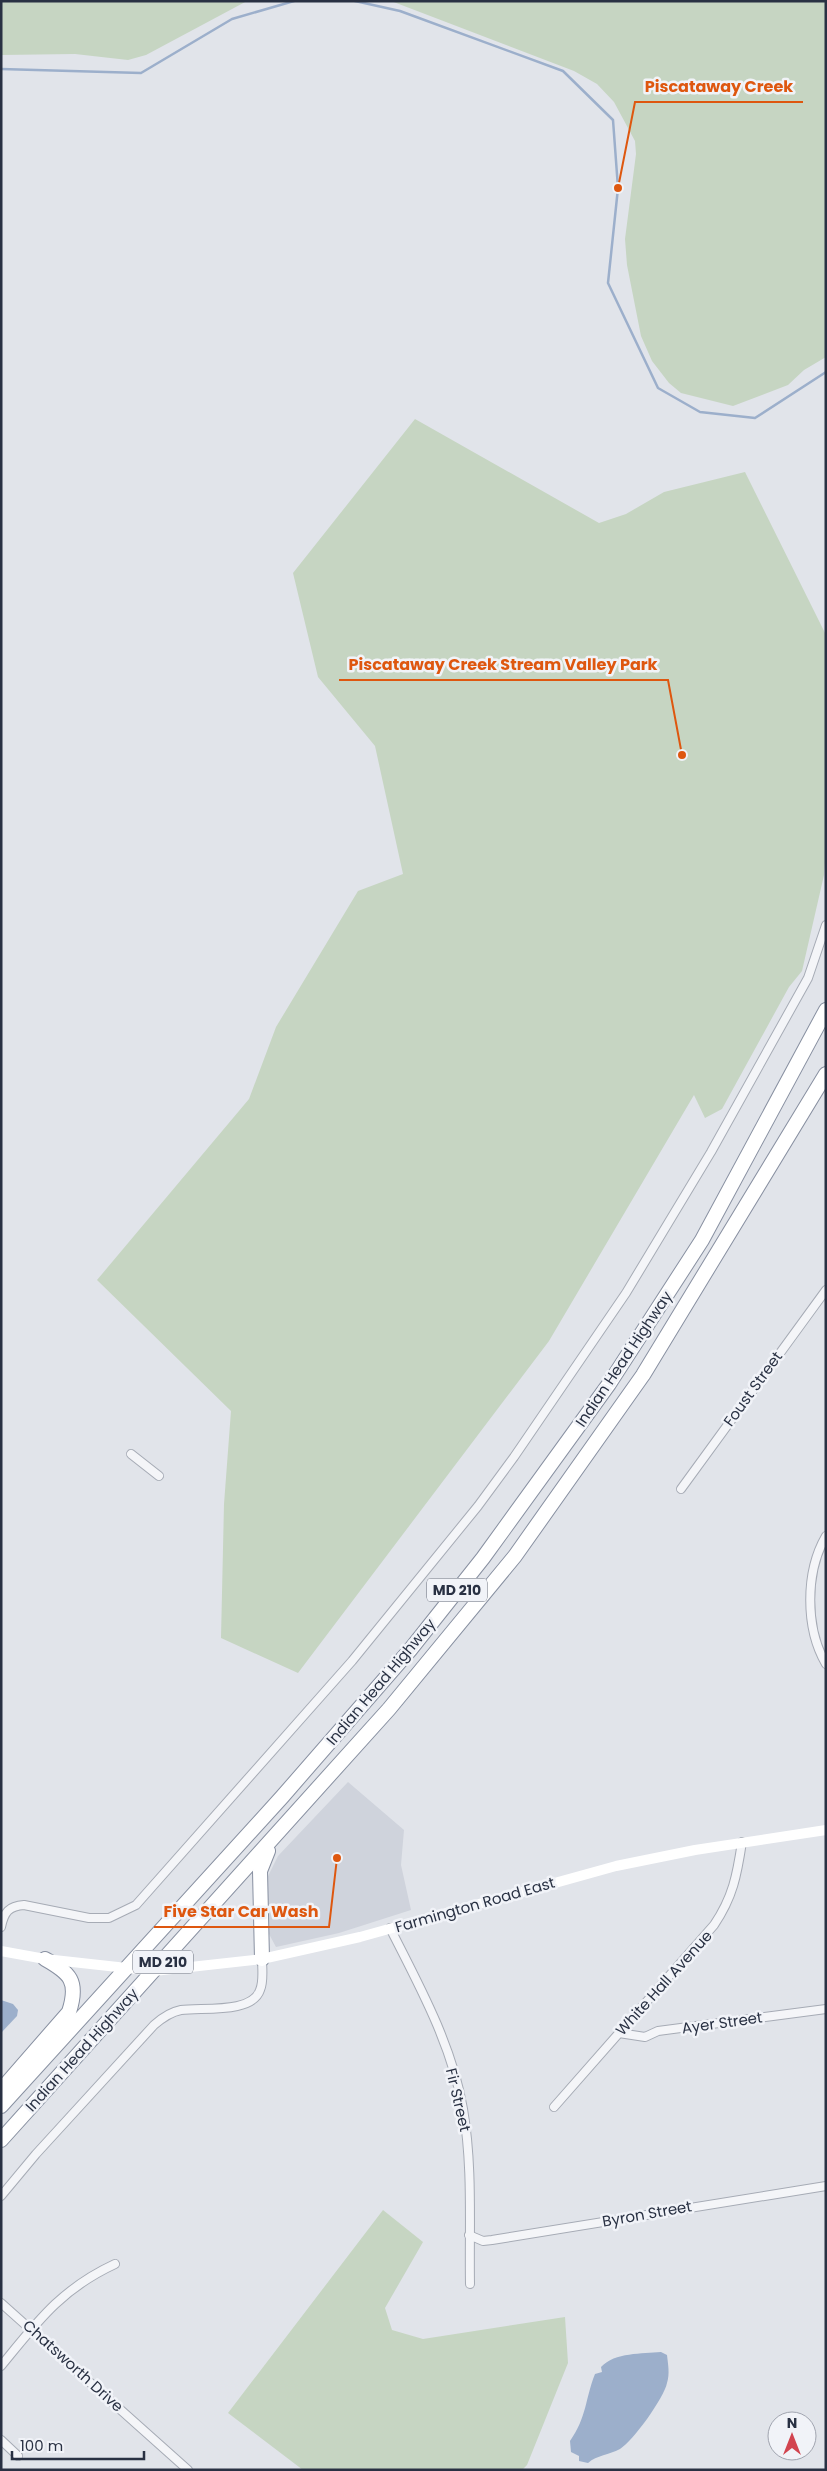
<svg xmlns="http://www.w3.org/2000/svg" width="827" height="2471" font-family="Poppins,sans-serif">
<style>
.built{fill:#cfd3dc}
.green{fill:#c6d5c2}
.water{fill:#9cafcb}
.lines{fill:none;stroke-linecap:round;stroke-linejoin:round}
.stream{stroke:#9cafcb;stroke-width:2.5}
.street-casing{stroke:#a6abb5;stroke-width:10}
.highway-casing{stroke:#8890a1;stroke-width:16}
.street{stroke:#f4f5f8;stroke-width:8}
.secondary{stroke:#fff;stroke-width:10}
.highway{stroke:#fff;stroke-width:14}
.labels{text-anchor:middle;stroke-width:5;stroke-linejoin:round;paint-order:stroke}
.shield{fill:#f1f3f8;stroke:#656b79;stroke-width:1}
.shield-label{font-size:14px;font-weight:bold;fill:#293143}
.street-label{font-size:15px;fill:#293143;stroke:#f1f3f8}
.leader{fill:none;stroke:#de570f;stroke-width:2}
.callout-dot{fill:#de570f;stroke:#f1f3f8;stroke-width:2}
.callout-label{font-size:16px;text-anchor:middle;font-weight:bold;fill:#de570f;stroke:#f1f3f8;stroke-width:5;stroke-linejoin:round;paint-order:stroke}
</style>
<rect width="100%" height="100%" fill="#e1e4ea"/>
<polygon class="built" points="348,1782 404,1830 401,1865 411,1910 339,1933 276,1947 269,1934 267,1878 278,1856"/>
<g class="green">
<polygon points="1,1 247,1 146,55 128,60 75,54 1,55"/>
<polygon points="391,1 826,1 826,357 804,370 788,385 733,406 681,393 669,383 652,361 641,336 627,265 625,239 636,154 635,141 614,102 597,84 574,71"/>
<polygon points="415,419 599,523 626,514 664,492 745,472 826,635 826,851 824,875 802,971 789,987 722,1109 705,1118 694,1095 549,1341 298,1673 221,1638 224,1504 231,1411 97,1280 249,1099 276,1027 358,891 403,874 375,746 318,677 293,573"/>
<polygon points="383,2210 423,2242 385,2308 392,2330 423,2339 565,2317 568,2363 527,2465 522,2470 303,2470 228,2413"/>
</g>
<g class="water">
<polygon points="1,2000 13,2004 18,2010 17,2016 1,2033"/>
<path d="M 661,2352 L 667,2355 C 668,2364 670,2374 667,2383 C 664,2398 633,2441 620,2449 C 609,2455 597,2455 588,2463 L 579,2461 L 579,2456 L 571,2452 L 570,2441 C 587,2417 585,2399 595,2374 L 602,2372 L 601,2367 C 615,2352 642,2354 661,2352 Z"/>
</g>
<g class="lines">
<g class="stream">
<polyline points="355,1 400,11 563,71 613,120 618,188 608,283 658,388 700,412 755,418 826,372"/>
<polyline points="1,69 141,73 232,19 294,1"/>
</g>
<g class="street-casing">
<g id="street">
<polyline points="131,1454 159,1476"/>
<polyline points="681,1489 826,1290"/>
<path d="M 826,1536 C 805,1572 805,1628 826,1664"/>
<path d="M 1,1927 C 4,1912 9,1906 24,1905 L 89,1918 L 109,1918 L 136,1905 L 352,1661 L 478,1506 L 514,1457 L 626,1293 L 711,1152 L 808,978 L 826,925"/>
<path d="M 390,1928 C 419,1985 452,2045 463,2109 C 473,2167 469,2226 470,2284"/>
<polyline points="619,2033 645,2037 658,2031 826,2009"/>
<path d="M 554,2107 L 714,1925 C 733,1897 737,1875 742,1842"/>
<path d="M 1,2196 L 36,2154 L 154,2025 C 162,2018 170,2012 181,2010 C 202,2007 252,2014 260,1990 C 264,1981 262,1968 262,1959"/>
<polyline points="469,2235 483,2241 492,2240 826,2186"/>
<polyline points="1,2303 188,2470"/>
<path d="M 1,2366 C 37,2322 61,2289 115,2264"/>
<polyline points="1,2440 18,2456"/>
</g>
</g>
<g class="highway-casing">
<g id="highway">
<polyline points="262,1959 260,1871 268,1851"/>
<path d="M 1,2090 L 69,2012 C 79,1981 70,1973 45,1959"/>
<polyline points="1,2106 282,1797 410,1650 483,1558 609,1384 702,1240 826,1010"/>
<polyline points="1,2140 389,1709 515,1556 643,1375 826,1074"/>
</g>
</g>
<use href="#street" class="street"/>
<polyline class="secondary" points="1,1951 45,1959 154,1971 262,1959 360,1937 616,1866 695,1850 826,1830"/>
<use href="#highway" class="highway"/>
</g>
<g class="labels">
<g class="shield">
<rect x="427" y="1578.5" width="60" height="23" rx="4"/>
<rect x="133" y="1950.5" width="60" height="23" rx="4"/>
</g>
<g class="shield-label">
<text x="457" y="1595">MD 210</text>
<text x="163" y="1967">MD 210</text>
</g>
<g class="street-label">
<text transform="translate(624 1359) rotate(-56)" y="5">Indian Head Highway</text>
<text transform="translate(753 1389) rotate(-54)" y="5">Foust Street</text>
<text transform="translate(381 1682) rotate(-50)" y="5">Indian Head Highway</text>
<text transform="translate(475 1905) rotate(-16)" y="5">Farmington Road East</text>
<text transform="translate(664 1983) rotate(-48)" y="5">White Hall Avenue</text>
<text transform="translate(722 2023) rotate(-8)" y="5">Ayer Street</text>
<text transform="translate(82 2050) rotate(-48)" y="5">Indian Head Highway</text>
<text transform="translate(458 2100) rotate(77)" y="5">Fir Street</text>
<text transform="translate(647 2214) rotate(-10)" y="5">Byron Street</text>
<text transform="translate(73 2366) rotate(42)" y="5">Chatsworth Drive</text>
</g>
</g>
<path class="leader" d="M618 188L635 102H803M682 755L668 680H339M337 1858L329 1927H154"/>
<g class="callout-dot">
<circle cx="618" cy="188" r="5"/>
<circle cx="682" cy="755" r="5"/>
<circle cx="337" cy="1858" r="5"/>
</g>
<g class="callout-label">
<text x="719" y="92">Piscataway Creek</text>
<text x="503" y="670">Piscataway Creek Stream Valley Park</text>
<text x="241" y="1917">Five Star Car Wash</text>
</g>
<rect width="827" height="2471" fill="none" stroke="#293143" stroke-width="5"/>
<g transform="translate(792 2436)"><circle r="24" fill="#f1f3f8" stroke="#a1a5b0"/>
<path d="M0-4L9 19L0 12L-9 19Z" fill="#d2444f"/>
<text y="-8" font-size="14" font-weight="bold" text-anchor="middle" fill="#293143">N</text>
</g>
<path d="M12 2451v8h132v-8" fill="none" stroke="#293143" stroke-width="2.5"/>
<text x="20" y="2451" font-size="15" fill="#293143" stroke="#f1f3f8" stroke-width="4" paint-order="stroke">100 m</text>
</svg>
